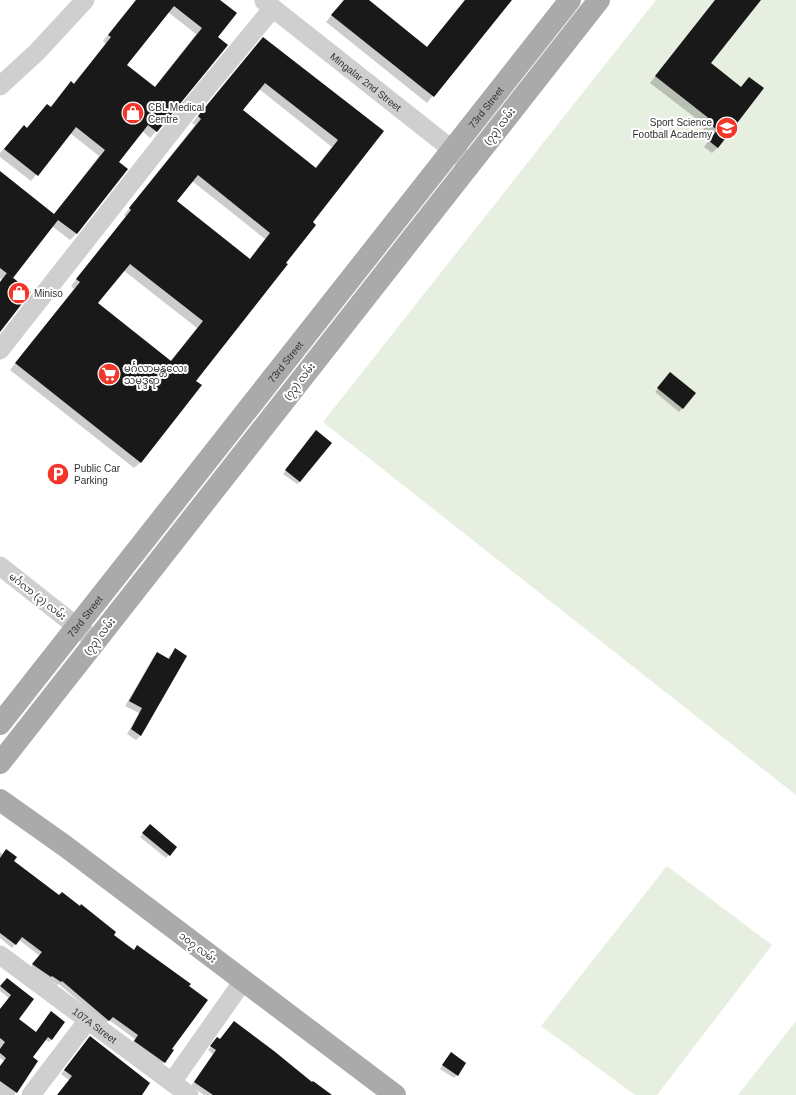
<svg xmlns="http://www.w3.org/2000/svg" width="796" height="1095" font-family="Helvetica,'Noto Sans Myanmar',sans-serif">
<style>
.green{fill:#e6efe0}
.shadow{fill:#0003;fill-rule:evenodd}
.building{fill:#191919;fill-rule:evenodd}
.lines{fill:none;stroke-linecap:round;stroke-linejoin:round}
.minor{stroke:#cfcfcf;stroke-width:19}
.major{stroke:#aaa;stroke-width:22}
.labels{text-anchor:middle;stroke-width:4;stroke-linejoin:round;paint-order:stroke}
.street-label{font-size:10px;fill:#323232;stroke:#fff}
.poi-label{font-size:10px;fill:#323232;stroke:#fff;text-anchor:start}
</style>
<rect width="100%" height="100%" fill="#fff"/>
<g class="green">
<polygon points="656,0 796,0 796,795 323,422"/>
<polygon points="667,866 772,945 657,1095 635,1095 541,1026"/>
<polygon points="796,1021 796,1095 738,1095"/>
</g>
<g class="shadow">
<path d="M 136,0 L 219,0 L 217,37 L 227,45 L 156,131 L 150,138 L 142,131 L 117,162 L 127,169 L 76,234 L 70,240 L 52,226 L 11,278 L 0,331 L 0,282 L 2,280 L 0,278 L 0,172 L 54,215 L 99,156 L 70,133 L 31,181 L 0,157 L 0,153 L 18,133 L 27,128 L 47,105 L 50,108 L 65,89 L 73,84 L 106,44 L 103,41 ZM 168,12 L 196,34 L 154,88 L 125,65 Z"/>
<polygon points="344,0 368,0 427,47 465,0 511,0 427,103 326,22"/>
<polygon points="715,0 760,0 710,63 741,87 718,147 712,153 704,147 712,136 703,129 706,126 650,83"/>
<path d="M 257,45 L 383,132 L 311,222 L 195,381 L 141,462 L 134,468 L 10,370 L 74,289 L 71,286 L 126,217 L 124,215 L 195,125 L 192,123 ZM 259,89 L 332,147 L 315,168 L 242,110 ZM 192,181 L 265,239 L 249,260 L 175,201 ZM 123,270 L 197,328 L 170,362 L 97,303 Z"/>
<polygon points="668,377 695,394 679,412 655,392"/>
<polygon points="313,434 300,482 297,484 283,474"/>
<polygon points="175,650 141,735 136,740 127,734 139,713 125,706 153,658 157,653 167,659"/>
<polygon points="147,829 176,847 166,858 140,837"/>
<polygon points="0,852 113,935 173,1051 161,1066 131,1044 135,1039 109,1020 105,1024 59,984 57,985 48,979 47,980 30,968 40,956 19,940 12,948 0,938"/>
<polygon points="7,979 17,1019 36,1033 48,1015 52,1039 49,1042 45,1039 32,1058 26,1077 27,1078 14,1095 0,1095 0,1068 4,1061 0,1058 0,1009 9,998 0,991 0,987"/>
<polygon points="90,1037 141,1095 55,1095 58,1095 69,1080 61,1074"/>
<polygon points="214,1042 312,1084 329,1095 204,1095 191,1086 213,1054 208,1050"/>
<polygon points="448,1057 457,1075 454,1078 440,1069"/>
</g>
<g class="building">
<path d="M 136,0 L 220,0 L 237,13 L 218,37 L 228,45 L 157,132 L 148,125 L 119,162 L 128,169 L 77,234 L 58,220 L 13,278 L 0,268 L 0,171 L 54,214 L 105,150 L 76,127 L 38,176 L 4,149 L 24,125 L 27,128 L 47,104 L 51,107 L 71,81 L 74,84 L 111,37 L 108,35 ZM 174,6 L 202,28 L 155,87 L 127,65 Z"/>
<polygon points="344,0 369,0 427,47 465,0 512,0 434,97 331,15"/>
<polygon points="715,0 761,0 711,63 741,87 749,77 764,88 718,148 709,141 717,130 709,123 711,120 655,76"/>
<path d="M 263,37 L 384,131 L 313,222 L 316,225 L 286,263 L 288,264 L 196,381 L 202,385 L 141,463 L 15,363 L 80,282 L 76,279 L 131,210 L 129,208 L 201,119 L 198,116 ZM 265,83 L 338,140 L 316,168 L 243,110 ZM 198,175 L 270,233 L 250,259 L 177,201 ZM 130,264 L 203,321 L 171,361 L 98,303 Z"/>
<polygon points="7,273 31,292 0,332 0,282"/>
<polygon points="670,372 696,393 683,409 657,388"/>
<polygon points="316,430 332,443 300,482 285,470"/>
<polygon points="175,648 187,656 141,736 131,729 142,708 129,701 157,652 169,659"/>
<polygon points="150,824 177,847 170,856 142,833"/>
<polygon points="6,849 17,857 14,861 59,895 62,892 80,906 81,904 116,932 114,935 134,950 137,945 191,984 189,986 208,1000 172,1049 174,1050 165,1063 134,1041 138,1035 113,1017 109,1021 62,981 61,982 52,976 51,977 32,964 42,952 22,937 16,945 0,933 0,858"/>
<polygon points="7,978 34,999 19,1019 36,1032 51,1011 65,1022 52,1040 48,1037 33,1057 38,1061 17,1093 0,1081 0,1066 6,1058 0,1053 0,1049 5,1042 0,1038 0,1009 11,995 0,986"/>
<polygon points="234,1021 274,1051 312,1082 313,1081 332,1095 213,1095 194,1082 216,1050 210,1046 217,1037 220,1039"/>
<polygon points="90,1036 150,1083 142,1095 57,1095 72,1076 64,1070"/>
<polygon points="451,1052 466,1063 458,1076 442,1065"/>
</g>
<g class="lines">
<g class="minor">
<path id="s1" d="M 264,1 L 464,159"/>
<polyline points="0,86 37,52 85,0"/>
<polyline points="0,350 186,113 273,8"/>
<polyline points="0,566 95,641"/>
<path id="s2" d="M 0,955 L 189,1095"/>
<polyline points="172,1082 243,981"/>
<polyline points="31,1095 88,1020"/>
</g>
<g class="major">
<path id="s3" d="M 0,724 L 570,0"/>
<polyline points="0,763 599,0"/>
<polyline points="0,800 65,846 395,1095"/>
</g>
</g>
<defs>
<g id="shop-disc" transform="scale(1.15)"><circle r="9.5" fill="#f3352a" stroke="#fff"/><path d="M-5-2.5h2.3a2.7 3.5 0 0 1 5.4 0H5L5.5 6h-11ZM-1.5-2.5h3a1.5 2.3 0 0 0-3 0Z" fill="#fff"/></g>
<g id="university-disc" transform="scale(1.15)"><circle r="9.5" fill="#f3352a" stroke="#fff"/><path d="M0-5L7-2L0 1L-7-2ZM-4 1L0 2.5L4 1V4Q0 6-4 4Z" fill="#fff"/></g>
<g id="supermarket-disc" transform="scale(1.15)"><circle r="9.5" fill="#f3352a" stroke="#fff"/><path d="M-6-5.5h2.5l.6 2H6L4.5 2H-2.5L-4.4-4H-6ZM-1.5 3.2a1.3 1.3 0 1 0 .1 0ZM3 3.2a1.3 1.3 0 1 0 .1 0Z" fill="#fff"/></g>
<g id="parking-disc" transform="scale(1.15)"><circle r="9.5" fill="#f3352a" stroke="#fff"/><path d="M-3.5-5.5H1a3.5 3.5 0 0 1 0 7H-1V5.5H-3.5ZM-1-3.4V-.6H.8a1.4 1.4 0 0 0 0-2.8Z" fill="#fff"/></g>
</defs>
<g fill-rule="evenodd">
<use href="#shop-disc" x="133" y="113"/>
<use href="#university-disc" x="727" y="128"/>
<use href="#shop-disc" x="19" y="293"/>
<use href="#supermarket-disc" x="109" y="374"/>
<use href="#parking-disc" x="58" y="474"/>
</g>
<g class="labels">
<g class="street-label">
<text dy="4" stroke="none"><textPath href="#s1" startOffset="130">Mingalar 2nd Street</textPath></text>
<text dy="4" stroke="none"><textPath href="#s3" startOffset="785">73rd Street</textPath></text>
<text transform="translate(499 126) rotate(-52)" y="4">(၇၃) လမ်း</text>
<text dy="4" stroke="none"><textPath href="#s3" startOffset="461">73rd Street</textPath></text>
<text transform="translate(299 381) rotate(-52)" y="4">(၇၃) လမ်း</text>
<text transform="translate(38 596) rotate(38)" y="4">မင်္ဂလာ (၃) လမ်း</text>
<text dy="4" stroke="none"><textPath href="#s3" startOffset="137">73rd Street</textPath></text>
<text transform="translate(99 636) rotate(-52)" y="4">(၇၃) လမ်း</text>
<text transform="translate(198 947) rotate(37)" y="4">၁၀၇ လမ်း</text>
<text dy="4" stroke="none"><textPath href="#s2" startOffset="118">107A Street</textPath></text>
</g>
<g class="poi-label">
<text x="148" y="111">CBL Medical<tspan x="148" dy="12">Centre</tspan></text>
<text x="712" y="126" text-anchor="end">Sport Science<tspan x="712" dy="12">Football Academy</tspan></text>
<text x="34" y="297">Miniso</text>
<text x="124" y="372">မင်္ဂလာမန္တလေး<tspan x="124" dy="12">သမုဒ္ဒရာ</tspan></text>
<text x="74" y="472">Public Car<tspan x="74" dy="12">Parking</tspan></text>
</g>
</g>
</svg>
